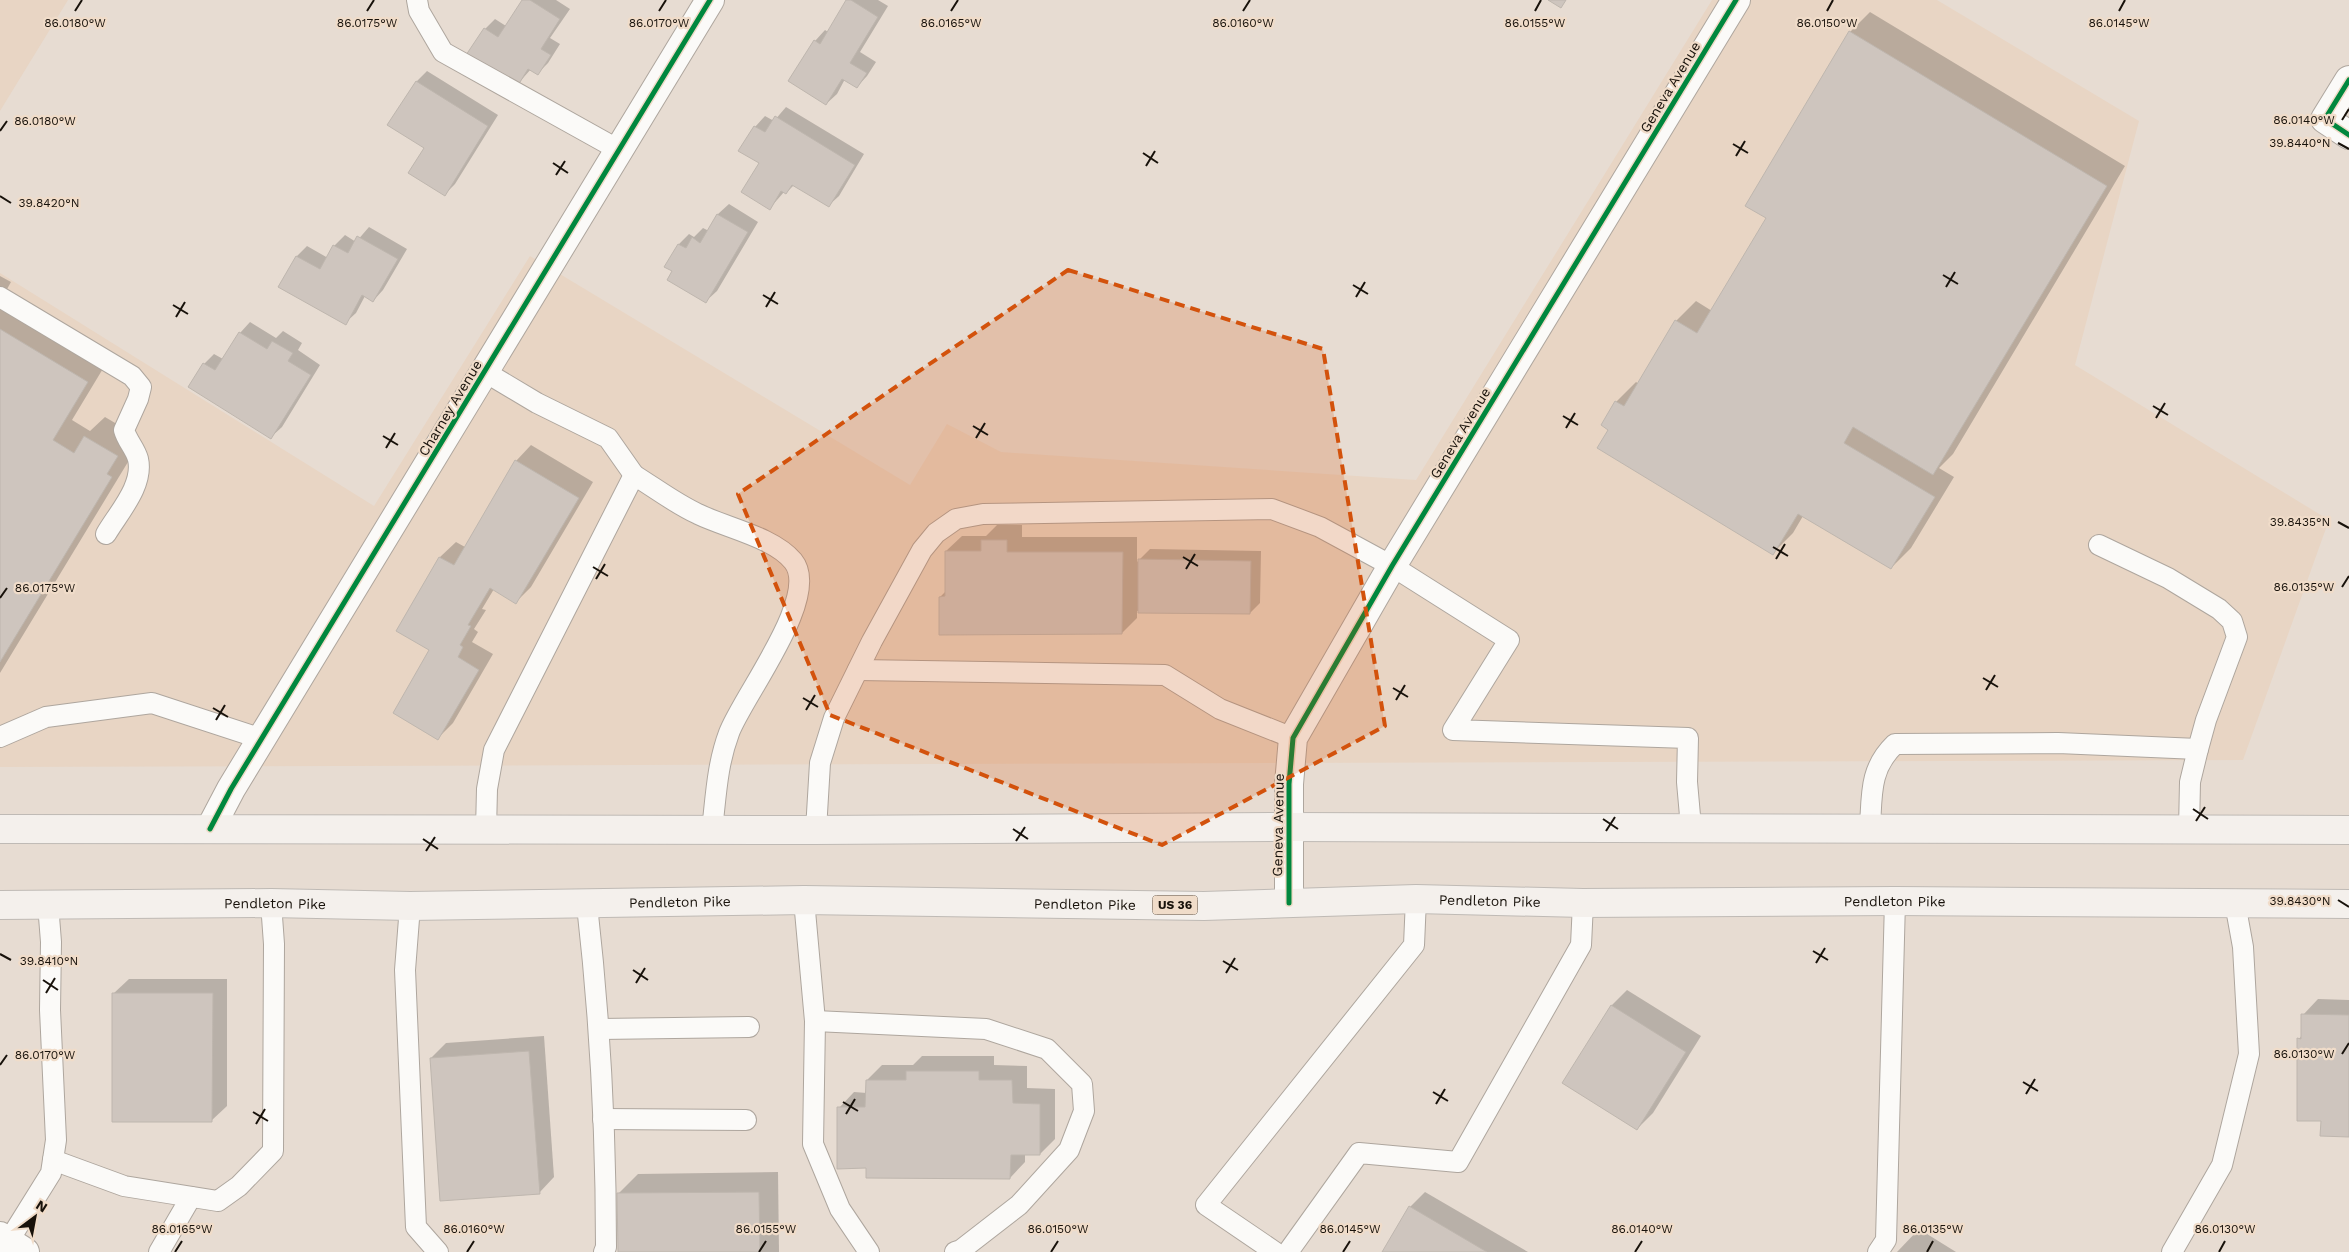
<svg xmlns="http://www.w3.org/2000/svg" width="2349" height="1252" font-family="'Work Sans',sans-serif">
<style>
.built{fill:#e8d5c4}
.shadow{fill:#0003}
.building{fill:#cec5be;stroke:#beb6ae}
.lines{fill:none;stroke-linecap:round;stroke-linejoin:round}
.service-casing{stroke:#aea69e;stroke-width:22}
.minor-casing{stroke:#aea69e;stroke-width:30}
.tertiary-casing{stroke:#aea69e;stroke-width:30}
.primary-casing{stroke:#bfbab5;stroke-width:30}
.service{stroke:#fbfaf8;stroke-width:20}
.minor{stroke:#fbfaf8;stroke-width:28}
.tertiary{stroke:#fbfaf8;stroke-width:28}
.primary{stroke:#f4f0ec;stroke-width:28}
.cycleway-casing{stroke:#f0dcc9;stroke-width:8}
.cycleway{stroke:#00873e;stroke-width:5}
.marked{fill:#d3520c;fill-opacity:0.2;stroke:#d3520c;stroke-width:4;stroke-dasharray:10 6;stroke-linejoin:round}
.ticks{fill:none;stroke:#18120b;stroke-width:2}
.labels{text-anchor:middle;stroke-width:4.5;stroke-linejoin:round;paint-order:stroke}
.shield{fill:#f0dcc9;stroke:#594f44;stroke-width:1}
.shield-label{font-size:12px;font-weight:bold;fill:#18120b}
.street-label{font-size:14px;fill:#18120b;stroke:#f0dcc9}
.ticks-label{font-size:12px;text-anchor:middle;fill:#18120b;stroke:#f0dcc9;stroke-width:4.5;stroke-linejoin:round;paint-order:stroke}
</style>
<rect width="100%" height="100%" fill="#e7dcd2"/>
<g class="built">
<polygon points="0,0 68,0 0,111"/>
<polygon points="1712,0 1937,0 2139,121 2075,365 2329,520 2243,760 0,767 0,273 374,506 530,256 910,485 947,424 1001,452 1416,480"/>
</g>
<g class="shadow">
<polygon points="523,0 556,0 570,9 550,38 560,44 548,63 538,73 531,69 516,86 485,29 495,19 506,26"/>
<polygon points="848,0 878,0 888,6 860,52 876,62 867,76 857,87 845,79 837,94 826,104 815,41 825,30 828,32"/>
<polygon points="1870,12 2125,166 1953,454 1939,468 1954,477 1911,548 1891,568 1803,516 1793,533 1773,553 1610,429 1616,402 1636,382 1639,384 1676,321 1696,301 1712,311 1768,218 1850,32"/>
<polygon points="427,71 498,115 455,184 445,194 426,147 389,125 417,81"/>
<polygon points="786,107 864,154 839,196 828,206 794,185 786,193 784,192 770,208 755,127 765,116 774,121"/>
<polygon points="729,204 758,222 717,291 706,301 674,271 666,266 679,244 689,234 694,237 703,228 709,231 718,214"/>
<polygon points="369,227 407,249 383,290 373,301 365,296 356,313 345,323 280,286 297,256 307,246 328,258 334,246 345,235 356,242"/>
<polygon points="0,276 11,282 2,298 107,362 72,420 90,431 105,417 137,436 131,457 0,673"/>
<polygon points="250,322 276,338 283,331 302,343 298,350 320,365 282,427 271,437 204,364 214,354 223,359 240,333"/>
<polygon points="531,445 593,482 531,587 516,602 494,589 482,609 486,610 474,629 478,632 472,642 493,654 453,723 438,738 431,650 397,630 440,557 456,542 465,547 516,461"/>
<polygon points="997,525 1022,525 1022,537 1137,537 1137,562 1150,549 1261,551 1260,603 1250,613 1137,611 1137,618 1122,633 940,597 947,590 946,551 962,536 986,536"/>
<polygon points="129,979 227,979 227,1106 211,1121 113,994"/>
<polygon points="1627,990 1701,1036 1653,1113 1637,1129 1564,1083 1612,1005"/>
<polygon points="2318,999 2349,1000 2349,1135 2322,1120 2299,1039 2302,1035 2303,1015"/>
<polygon points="544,1036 554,1177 539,1193 431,1058 446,1043"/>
<polygon points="922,1056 994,1056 994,1065 1027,1066 1027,1088 1055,1089 1055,1139 1040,1154 1025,1154 1025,1162 1010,1178 867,1167 839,1108 854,1092 867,1093 867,1080 882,1065 913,1065"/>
<polygon points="778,1172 779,1252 619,1252 618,1194 638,1174"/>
<polygon points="1425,1192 1528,1252 1383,1252 1410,1207"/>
<polygon points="1919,1229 1956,1252 1897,1252"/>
</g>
<g class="building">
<polygon points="522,0 530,0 560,19 541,49 551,55 538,75 528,69 517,87 466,55 484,28 498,37"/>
<polygon points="846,0 851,0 878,17 850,63 867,73 857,88 842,79 826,105 788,81 814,40 820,44"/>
<polygon points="1548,0 1566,0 1561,8"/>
<polygon points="1849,31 2107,186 1933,475 1853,427 1844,443 1935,497 1891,569 1798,514 1773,555 1597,448 1608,430 1601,425 1615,401 1624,406 1675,320 1697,333 1766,218 1745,206"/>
<polygon points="416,81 488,126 445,196 408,173 424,148 387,125"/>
<polygon points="775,116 855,165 829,207 792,185 786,194 781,191 770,210 741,192 759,163 738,151 754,126 765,132"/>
<polygon points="717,214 748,232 706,303 667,280 672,271 664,267 678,244 686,248 692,237 700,243"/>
<polygon points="357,236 398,259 373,302 362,295 346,325 278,287 296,256 320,269 333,245 348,253"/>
<polygon points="0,329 88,382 53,440 74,453 84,436 118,456 107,474 112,477 0,662"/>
<polygon points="239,332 267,349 272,341 293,353 288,361 311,375 271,439 188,387 203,363 215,370"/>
<polygon points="515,460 579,498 516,604 490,588 468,625 471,626 460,645 463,647 458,657 479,670 438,740 393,713 429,650 396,631 439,557 454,565"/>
<polygon points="981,540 1007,540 1007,552 1123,552 1122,634 939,635 939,597 945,596 945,551 981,551"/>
<polygon points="1138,559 1251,561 1250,614 1138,613"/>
<polygon points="112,993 213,993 212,1122 112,1122"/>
<polygon points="1611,1005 1686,1052 1637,1130 1562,1083"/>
<polygon points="2301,1014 2349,1015 2349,1137 2320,1136 2321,1121 2297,1121 2297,1038 2301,1039"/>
<polygon points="529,1051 540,1194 440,1201 430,1058"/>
<polygon points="906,1071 979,1071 979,1080 1012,1080 1013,1103 1040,1104 1040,1155 1011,1155 1010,1179 866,1178 866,1168 837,1169 837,1107 865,1107 866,1080 906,1080"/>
<polygon points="759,1192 760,1252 618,1252 617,1193"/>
<polygon points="1409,1206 1487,1252 1382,1252"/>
</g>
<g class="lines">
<g class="service-casing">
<g id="service">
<polyline points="417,0 419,11 443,52 619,150"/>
<path d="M 0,297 L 132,376 L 141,387 L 138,399 L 124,430 C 127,441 135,448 138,459 C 144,485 119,512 106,534"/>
<polyline points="485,372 537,403 608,438 634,475"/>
<polyline points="2099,545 2168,578 2219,609 2232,621 2237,637 2206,720 2198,749 2190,782 2189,830"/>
<polyline points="858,670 1165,675 1220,709 1293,738"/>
<polyline points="0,737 46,717 152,703 262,739"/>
<path d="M 1870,828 C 1872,795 1869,769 1895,744 L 2058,743 L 2198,749"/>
<path d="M 486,830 L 487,789 L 494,750 L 634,475 C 655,488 676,504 698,514 C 727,528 773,537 793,561 C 822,596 742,697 729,733 C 717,765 716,796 712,830"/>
<polyline points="816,830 820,763 834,718 872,641 922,550 936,533 956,519 983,514 1272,509 1320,527 1392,566 1509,640 1453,730 1688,738 1687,782 1691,827"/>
<polyline points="804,900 815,1021 813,1144 840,1209 869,1252"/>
<path d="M 587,905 C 600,1019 606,1132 606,1247 L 604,1252"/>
<polyline points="410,906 405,970 416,1227 438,1252"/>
<polyline points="815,1021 986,1029 1047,1049 1082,1084 1084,1111 1069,1150 1019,1205 961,1250 955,1252"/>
<polyline points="600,1029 749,1027"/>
<polyline points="603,1119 746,1120"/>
<polyline points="53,1160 124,1186 218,1201 239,1186 273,1151 274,944 271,903"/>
<polyline points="8,1242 51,1173 56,1140 50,1010 51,942 48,904"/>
<polyline points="159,1252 191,1197"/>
<polyline points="1275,1252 1206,1205 1414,945 1416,899"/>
<polyline points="1288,1252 1359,1153 1458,1162 1581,945 1583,903"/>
<polyline points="1878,1252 1886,1240 1895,901"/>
<polyline points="2172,1252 2222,1165 2249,1054 2243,947 2235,903"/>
</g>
</g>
<g class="minor-casing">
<g id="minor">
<polyline points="2349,80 2325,119 2349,135"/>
<polyline points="210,829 231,789 710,0"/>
<polyline points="1289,903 1289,784 1293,738 1392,566 1736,0"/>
</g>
</g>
<g class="tertiary-casing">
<polyline id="tertiary" points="0,1236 25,1252"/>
</g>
<g class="primary-casing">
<g id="primary">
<polyline points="0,829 816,830 1288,827 2349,830"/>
<path id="s1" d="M 0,905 L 271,903 L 410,906 L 804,900 L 1204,906 L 1416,899 L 1583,903 L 1895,901 L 2349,904"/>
</g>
</g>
<use href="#service" class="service"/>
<use href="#minor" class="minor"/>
<use href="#tertiary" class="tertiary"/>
<use href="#primary" class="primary"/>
<g class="cycleway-casing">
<g id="cycleway">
<polyline points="2349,80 2325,119 2349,135"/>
<polyline points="210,829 231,789 710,0"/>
<polyline points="1289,903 1289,784 1293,738 1392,566 1736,0"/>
</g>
</g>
<use href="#cycleway" class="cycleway"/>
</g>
<path class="marked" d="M 1068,270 L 1323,349 L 1385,726 L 1162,845 L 830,715 L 738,494 Z"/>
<path class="ticks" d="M 75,11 L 82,0M 367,11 L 374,0M 659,11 L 666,0M 951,11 L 958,0M 1243,11 L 1250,0M 1535,11 L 1541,0M 1827,11 L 1833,0M 2119,11 L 2125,0M 2342,120 L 2349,109M 0,131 L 7,121M 2338,143 L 2349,149M 1733,144 L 1748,153M 1143,153 L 1158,163M 1736,156 L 1745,141M 553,163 L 568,173M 1146,166 L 1155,151M 556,175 L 565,161M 0,196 L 11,203M 1943,275 L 1958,284M 1353,285 L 1368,294M 1946,287 L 1955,272M 763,295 L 778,304M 1356,297 L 1365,282M 173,305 L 188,314M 766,307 L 775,292M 176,317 L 185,302M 2153,406 L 2168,415M 1563,416 L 1578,425M 2156,418 L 2165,403M 973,426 L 988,435M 1566,428 L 1575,413M 383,436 L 398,445M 976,438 L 985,423M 386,448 L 395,433M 2338,522 L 2349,528M 1773,547 L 1788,556M 1183,557 L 1198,566M 1776,559 L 1785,544M 593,567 L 608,576M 1186,569 L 1195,554M 596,579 L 605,564M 2342,587 L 2349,576M 0,598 L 7,588M 1983,678 L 1998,687M 1393,688 L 1408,697M 1986,690 L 1995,675M 803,698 L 818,707M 1396,700 L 1405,685M 213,708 L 228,717M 806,710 L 815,695M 216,720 L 225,705M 2193,809 L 2208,819M 1603,819 L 1618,829M 2196,821 L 2205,807M 1013,829 L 1028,839M 1606,831 L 1615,817M 423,839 L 438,849M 1016,841 L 1025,827M 426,851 L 435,837M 2338,900 L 2349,907M 1813,951 L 1828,960M 0,954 L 11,960M 1223,961 L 1238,970M 1816,963 L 1825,948M 633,970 L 648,980M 1226,973 L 1235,958M 43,980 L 58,990M 636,983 L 645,968M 46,993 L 55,978M 2342,1054 L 2349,1043M 0,1065 L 7,1055M 2023,1082 L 2038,1091M 1433,1092 L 1448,1101M 2026,1094 L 2035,1079M 843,1102 L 858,1111M 1436,1104 L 1445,1089M 253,1112 L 268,1121M 846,1114 L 855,1099M 256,1124 L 265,1109M 175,1252 L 182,1241M 467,1252 L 474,1241M 759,1252 L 766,1241M 1051,1252 L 1058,1241M 1343,1252 L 1350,1241M 1635,1252 L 1642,1241M 1927,1252 L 1933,1241M 2219,1252 L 2225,1241"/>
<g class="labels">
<rect class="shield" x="1152.5" y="895.5" width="45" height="19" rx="4"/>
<g class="shield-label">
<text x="1175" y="909">US 36</text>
</g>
<g class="street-label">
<text transform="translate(1670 87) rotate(-59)" y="5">Geneva Avenue</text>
<text transform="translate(450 408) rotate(-59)" y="5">Charney Avenue</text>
<text transform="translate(1460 433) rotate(-59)" y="5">Geneva Avenue</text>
<text transform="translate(1278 825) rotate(-89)" y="5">Geneva Avenue</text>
<text dy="5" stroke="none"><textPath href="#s1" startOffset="1490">Pendleton Pike</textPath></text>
<text dy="5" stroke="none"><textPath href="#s1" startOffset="1895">Pendleton Pike</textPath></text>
<text dy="5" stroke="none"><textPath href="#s1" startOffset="680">Pendleton Pike</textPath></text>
<text dy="5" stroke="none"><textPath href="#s1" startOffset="275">Pendleton Pike</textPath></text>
<text dy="5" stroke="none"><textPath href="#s1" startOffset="1085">Pendleton Pike</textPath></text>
</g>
</g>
<g class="ticks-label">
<text x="75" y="27">86.0180°W</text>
<text x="367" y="27">86.0175°W</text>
<text x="659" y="27">86.0170°W</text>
<text x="951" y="27">86.0165°W</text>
<text x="1243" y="27">86.0160°W</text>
<text x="1535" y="27">86.0155°W</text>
<text x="1827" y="27">86.0150°W</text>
<text x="2119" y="27">86.0145°W</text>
<text x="2304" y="124">86.0140°W</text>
<text x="45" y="125">86.0180°W</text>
<text x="2300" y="147">39.8440°N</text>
<text x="49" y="207">39.8420°N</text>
<text x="2300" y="526">39.8435°N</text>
<text x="2304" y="591">86.0135°W</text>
<text x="45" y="592">86.0175°W</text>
<text x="2300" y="905">39.8430°N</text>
<text x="49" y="965">39.8410°N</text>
<text x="2304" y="1058">86.0130°W</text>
<text x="45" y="1059">86.0170°W</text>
<text x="182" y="1233">86.0165°W</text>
<text x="474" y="1233">86.0160°W</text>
<text x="766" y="1233">86.0155°W</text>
<text x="1058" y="1233">86.0150°W</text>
<text x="1350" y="1233">86.0145°W</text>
<text x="1642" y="1233">86.0140°W</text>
<text x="1933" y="1233">86.0135°W</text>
<text x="2225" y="1233">86.0130°W</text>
</g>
<g transform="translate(35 1217) rotate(32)" stroke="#f0dcc9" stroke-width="4" paint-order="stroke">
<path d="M0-4L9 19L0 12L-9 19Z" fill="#18120b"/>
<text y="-8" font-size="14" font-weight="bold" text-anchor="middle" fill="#18120b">N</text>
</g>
</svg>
